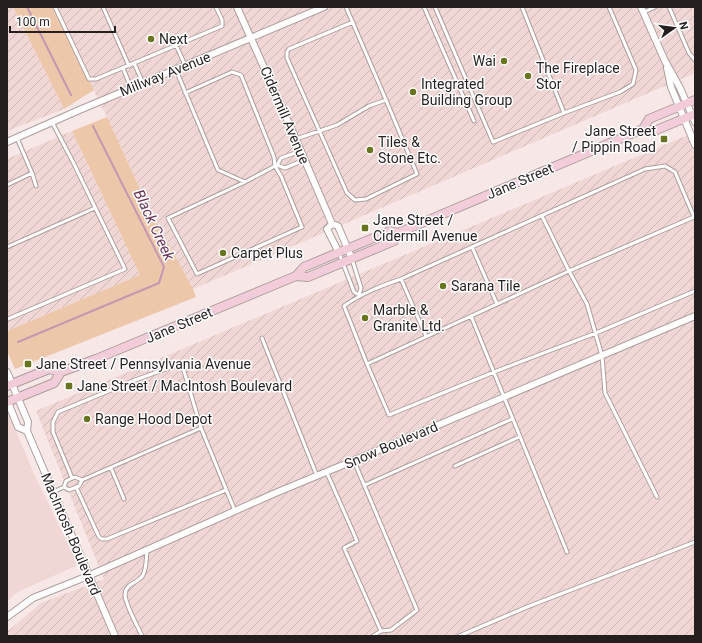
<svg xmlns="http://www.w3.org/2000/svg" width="702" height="643" viewBox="0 0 702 643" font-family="Roboto,sans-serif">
	<defs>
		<pattern id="industrial-furrows" width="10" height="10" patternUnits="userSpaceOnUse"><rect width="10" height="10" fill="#f0d7d5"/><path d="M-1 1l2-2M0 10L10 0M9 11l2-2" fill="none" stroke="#ceb8b6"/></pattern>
	</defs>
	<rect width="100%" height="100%" fill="#f7e7e6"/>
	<path fill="#f0d7d5" d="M7,414L9,415L36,478L78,565L18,592L7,601Z"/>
	<path fill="url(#industrial-furrows)" d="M7,7H13L64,109L7,131Z
		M52,7H695V73L193,289L147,204L107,117Z
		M72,131L140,275L7,331V159Z
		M695,132V636H7V632L41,603L104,579L36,411Z"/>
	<path fill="#edc7a9" d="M13,7H52L94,90L64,109Z
		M107,117L147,204L193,289L196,297L15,369L7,351V331L140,275L72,131Z"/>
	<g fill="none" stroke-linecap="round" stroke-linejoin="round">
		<path stroke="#c498b1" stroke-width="2" d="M27,7L71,95
			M18,342L159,283L164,267L93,126"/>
		<g stroke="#ad9e9e" stroke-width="5">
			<path id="service" d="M55,7L89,79H96L222,26V20L216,7
				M103,7L129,66
				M424,7L474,121
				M435,7L493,142L564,113
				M522,7L564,113L620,92L633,84L636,70L609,7H610
				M669,7L689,53L695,60
				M644,12L655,7
				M353,22L289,49L287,52V58L347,193L355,200L366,199L417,174L386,100
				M176,45L185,65
				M134,63L143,83
				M123,68L131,88
				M176,70L218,170L245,182
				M185,93L232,72L241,75L274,157L275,166L281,176L302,227L197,274L168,218L245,182L275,166L277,165L281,158L301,151
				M17,138L32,173
				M296,139L337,125L369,106L386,100L346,7
				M277,165L285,168L304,160
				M7,185L32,173L36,186
				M542,216L569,271L587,304L602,356L605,393L657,497
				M695,217H694L569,271L367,364L344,306C362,293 381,286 401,279L645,169L665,166L675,172L694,217L695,218
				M7,247L95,208
				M472,247L497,304
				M339,253L354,292L359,295L361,288L352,259
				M401,279L426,336
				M471,316L567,552
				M7,318L8,319L125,269L73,162L52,122
				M262,338L317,476
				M367,364L389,415L494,372L596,333L695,291
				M455,466L519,437
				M111,468L124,499
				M327,473L357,541L344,548L381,631L391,630L417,610L354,461
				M72,478L53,432V422L58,412L135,380L174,366H180L184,371L201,428
				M365,485L512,419
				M64,487L69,490L79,486L82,480L201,428L235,511
				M76,487L99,537L102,539H107L226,490
				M53,492L64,487L66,481L75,477L82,480
				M142,636C137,625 126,606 125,595C125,583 139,583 143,575C147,567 146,558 147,550
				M373,636L381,631
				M459,636L527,607L695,542"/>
		</g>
		<g stroke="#ad9e9e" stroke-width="8">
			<path id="minor" d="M237,7L291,128L332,224L338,226L352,259
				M641,7L665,61L680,88L695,122
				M667,68L671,87L695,145
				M7,142L77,111L324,7
				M332,224L327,229L339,253
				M7,372L28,422L27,431L115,636
				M7,400L18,427L27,431
				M7,617L33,598L88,576L273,494L391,445L695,316"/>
		</g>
		<g stroke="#ad9e9e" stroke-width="10">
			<path id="secondary" d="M643,129L649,119L695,100
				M296,276L308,277L394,241L398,233
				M7,386L49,369L61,372L96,359L296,276L304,267L390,231L398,233L643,129L654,131L695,114
				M7,402L54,383L61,372"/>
		</g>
		<use href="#service" stroke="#fff" stroke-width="3"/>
		<use href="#minor" stroke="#fff" stroke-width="6"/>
		<use href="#secondary" stroke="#f3ccd9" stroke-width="8"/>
	</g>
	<g fill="#68741e" stroke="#fff" stroke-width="1.5">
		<circle cx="151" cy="39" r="4"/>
		<circle cx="504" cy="61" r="4"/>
		<circle cx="528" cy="76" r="4"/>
		<circle cx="413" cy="92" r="4"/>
		<rect x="660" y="135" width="8" height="8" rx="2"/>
		<circle cx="370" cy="150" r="4"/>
		<rect x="361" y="224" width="8" height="8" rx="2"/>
		<circle cx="223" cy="253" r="4"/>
		<circle cx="443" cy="286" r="4"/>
		<circle cx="365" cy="318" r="4"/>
		<rect x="24" y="360" width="8" height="8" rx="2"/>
		<rect x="65" y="382" width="8" height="8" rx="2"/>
		<circle cx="87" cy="419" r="4"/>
	</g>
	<g text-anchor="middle" stroke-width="3" stroke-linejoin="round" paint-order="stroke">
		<g font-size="14" fill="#251f1f" stroke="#fff" text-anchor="start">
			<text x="159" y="44">Next</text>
			<text x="496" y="66" text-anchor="end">Wai</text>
			<text x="536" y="73">The Fireplace<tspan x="536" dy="16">Stor</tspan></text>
			<text x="421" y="89">Integrated<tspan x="421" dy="16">Building Group</tspan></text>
			<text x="656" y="136" text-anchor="end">Jane Street<tspan x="656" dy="16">/ Pippin Road</tspan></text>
			<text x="378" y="147">Tiles &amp;<tspan x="378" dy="16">Stone Etc.</tspan></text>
			<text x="373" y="225">Jane Street /<tspan x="373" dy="16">Cidermill Avenue</tspan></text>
			<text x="231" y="258">Carpet Plus</text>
			<text x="451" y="291">Sarana Tile</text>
			<text x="373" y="315">Marble &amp;<tspan x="373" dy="16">Granite Ltd.</tspan></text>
			<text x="36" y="369">Jane Street / Pennsylvania Avenue</text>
			<text x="77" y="391">Jane Street / MacIntosh Boulevard</text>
			<text x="95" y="424">Range Hood Depot</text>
		</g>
		<g font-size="14" fill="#251f1f" stroke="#fff">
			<text transform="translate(165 74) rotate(-22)" y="5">Millway Avenue</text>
			<text transform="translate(285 115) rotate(67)" y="5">Cidermill Avenue</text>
			<text transform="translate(520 181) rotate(-23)" y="5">Jane Street</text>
			<text transform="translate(179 325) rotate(-23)" y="5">Jane Street</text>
			<text transform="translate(391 445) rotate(-23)" y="5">Snow Boulevard</text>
			<text transform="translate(71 534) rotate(67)" y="5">MacIntosh Boulevard</text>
		</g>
		<g font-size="15" font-style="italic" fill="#6c3457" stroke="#fff">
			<text transform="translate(154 225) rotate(65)" y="5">Black Creek</text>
		</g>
	</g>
	<rect width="702" height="643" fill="none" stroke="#251f1f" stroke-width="16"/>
	<g transform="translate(674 28) rotate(76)" stroke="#ffffff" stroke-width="3" paint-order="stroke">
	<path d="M0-3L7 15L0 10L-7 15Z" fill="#251f1f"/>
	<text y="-6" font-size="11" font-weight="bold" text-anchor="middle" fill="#251f1f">N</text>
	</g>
	<path d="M10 26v6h105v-6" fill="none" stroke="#251f1f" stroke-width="2"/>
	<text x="16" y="26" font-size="12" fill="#251f1f" stroke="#ffffff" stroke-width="3" paint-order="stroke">100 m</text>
</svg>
